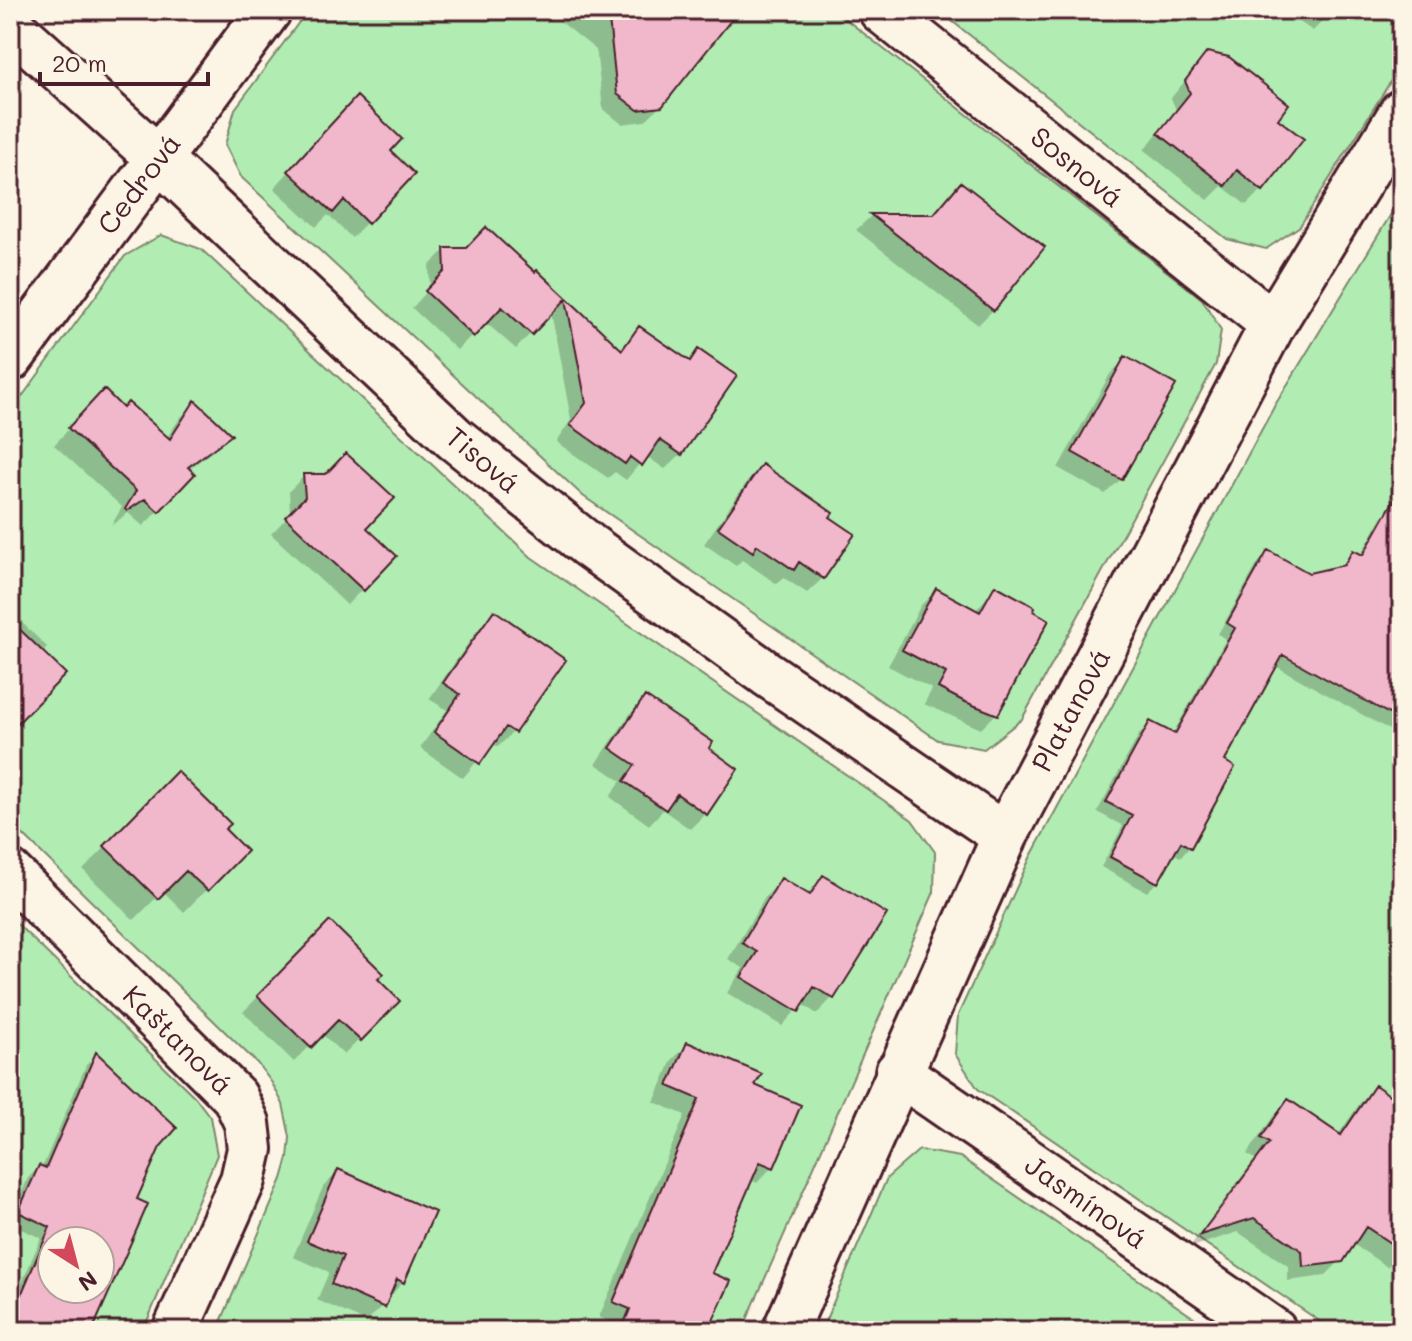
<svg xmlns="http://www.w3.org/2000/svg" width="1412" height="1341" viewBox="0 0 1412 1341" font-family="Mali,sans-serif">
	<rect width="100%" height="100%" fill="#fcf5e5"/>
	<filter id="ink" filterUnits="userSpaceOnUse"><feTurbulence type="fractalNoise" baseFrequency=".0125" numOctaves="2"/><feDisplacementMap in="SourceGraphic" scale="16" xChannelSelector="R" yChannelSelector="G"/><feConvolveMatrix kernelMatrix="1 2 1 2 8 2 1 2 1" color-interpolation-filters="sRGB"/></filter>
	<g filter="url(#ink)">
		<path fill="#b1edb2" stroke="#7e866e" stroke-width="2" fill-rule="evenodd" d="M308,10H834L1202,299L1221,330L1216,364L1022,719L984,749L938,740L583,496L241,177L225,145L235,109Z
			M938,10H1402V63L1300,226L1266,249L1227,239Z
			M1402,196V1331H1334L978,1089L955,1054L958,1015L1030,858L1275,405Z
			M161,235L201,249L531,557L912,820L935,852L934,892L742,1331H217L282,1179L288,1158L290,1137L283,1104L272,1083L257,1063L10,822V413L125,256Z
			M10,917L195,1097L210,1117L217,1155L143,1331H10ZM52,1241H100V1289H52Z
			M919,1150L960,1157L1213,1331H821L887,1178Z"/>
		<path fill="#0003" fill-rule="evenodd" d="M546,10H733L661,105L645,121L622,124L603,109L596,50Z
			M1281,10H1333L1313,31Z
			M1207,54L1275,119L1301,139L1262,190L1246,205L1222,186L1208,200L1144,150L1176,110L1171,98Z
			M342,114L388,151L367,222L352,238L328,215L316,227L274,188Z
			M961,184L993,310L978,325L856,230L871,216H932Z
			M445,250L537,273L619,350L639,328L688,362L698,352L681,454L665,469L646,456L626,480L615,472L608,478L556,442L571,420L551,312L516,349L485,322L457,350L412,308L430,288L429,266Z
			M1125,359L1121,479L1105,494L1058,468L1110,374Z
			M195,403L229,435L214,450L188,470L158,511L143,526L128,513L111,526L122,507L54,445L89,407L123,410L166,439L180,418Z
			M762,466L823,578L807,593L784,578L777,584L742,560L736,566L704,544L747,482Z
			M304,476L394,556L347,605L271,534L290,514L289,491Z
			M1392,507L1402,513V737L1274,665L1222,762L1190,847L1180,857L1173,853L1157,882L1147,892L1101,867L1123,826L1097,812L1140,733L1150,723L1172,735L1226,639L1218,634L1258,563L1268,553L1308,575L1340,568L1354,552L1360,556L1382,517Z
			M995,588L996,714L981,729L924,704L932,689L888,666L921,605L937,590L975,611Z
			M10,611L47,647L41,653L10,728Z
			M494,613L514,729L497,722L512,733L498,747L492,743L463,778L420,748L447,710L429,699L479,628Z
			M645,698L706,749L736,770L705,814L690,829L663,810L649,825L610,797L621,781L596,764L630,714Z
			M177,774L223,830L244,852L184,912L163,891L134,920L83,870Z
			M823,877L884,915L832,998L817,1014L802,1004L782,1026L727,993L743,968L728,959L766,896L781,881L806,895Z
			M330,924L375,980L397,1001L344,1055L322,1034L294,1062L243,1012Z
			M687,1045L752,1086L798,1106L772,1167L757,1183L751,1180L710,1275L706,1331H614L616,1325L599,1317L685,1115L654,1102L672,1060Z
			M96,1055L159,1146L135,1200L93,1331H10V1310L41,1238L10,1224V1220L28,1178L39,1167L42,1168L86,1065ZM52,1241H100V1289H52Z
			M1375,1088L1402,1106V1252L1387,1267L1353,1244L1341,1260L1325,1276L1288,1281V1266L1238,1232L1189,1248L1255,1159L1247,1154L1273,1117L1288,1102L1338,1135L1360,1103Z
			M338,1172L403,1282L367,1322L317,1300L329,1272L293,1257L323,1187Z"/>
		<path fill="#f1b8cc" stroke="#4a1f2b" stroke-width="2" fill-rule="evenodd" d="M608,10H739L662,107L638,110L617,94Z
			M1207,52L1229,57L1289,104L1278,119L1304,139L1263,191L1237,170L1225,186L1158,133L1190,93L1185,81Z
			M357,96L402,139L391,151L415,174L368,224L344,200L333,213L288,171Z
			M961,182L1045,247L994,311L870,214H934Z
			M486,227L535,272L537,270L622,350L639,326L690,361L698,349L737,376L682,455L660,440L642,466L630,457L625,464L570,425L586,403L566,299L532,335L502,307L474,337L425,291L445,271L444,248H466Z
			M1125,356L1176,385L1122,480L1072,452Z
			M104,389L123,408L128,402L170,439L195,400L232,435L188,467L195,474L159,512L145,499L127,511L125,509L136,491L68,428Z
			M346,453L395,498L367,528L397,556L364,591L285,517L305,497L303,474H326Z
			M762,464L833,513L830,517L855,534L824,579L799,562L794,570L757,545L753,552L718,528Z
			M1402,486V721L1283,655L1225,761L1235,767L1191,848L1181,842L1158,883L1110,857L1132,815L1106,802L1150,721L1175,734L1235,628L1227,623L1268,550L1309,573L1344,565L1353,550L1363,555Z
			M995,585L1035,607L1034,611L1049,620L998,715L963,701L938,688L946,673L902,650L936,588L980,612Z
			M494,610L566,660L515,733L506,727L480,764L434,732L460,694L443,683Z
			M10,620L66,674L10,731Z
			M645,696L713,742L709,748L738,769L707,815L677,794L666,810L624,781L635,765L610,748Z
			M177,771L231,824L225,829L247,851L208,891L186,871L158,899L104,846Z
			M823,875L887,914L834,999L814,987L799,1012L741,977L757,952L742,943L781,878L810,895Z
			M330,921L384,974L378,979L400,1001L361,1041L338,1020L311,1048L257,996Z
			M687,1042L762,1074L755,1085L801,1105L774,1168L760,1162L712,1273L731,1281L708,1331H621L630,1309L613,1302L699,1099L668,1086Z
			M96,1052L177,1128L160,1147L137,1199L148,1204L92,1331H10V1321L50,1227L18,1212L39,1165L46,1168ZM52,1241H100V1289H52Z
			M1375,1085L1402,1104V1251L1366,1227L1343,1262L1303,1267L1302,1251L1254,1218L1200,1235L1269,1143L1261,1138L1288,1099L1341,1135Z
			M338,1169L435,1212L404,1283L397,1279L385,1308L331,1284L343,1256L307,1241Z"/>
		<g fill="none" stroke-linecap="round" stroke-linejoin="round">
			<g stroke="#4a1f2b" stroke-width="50">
				<path id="street" d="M881,10L1273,324
					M10,25L158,158L454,438L588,545L767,674L1005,836
					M10,359L269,10
					M10,873L235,1097L247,1123L250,1149L243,1180L175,1331
					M898,1072L1274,1331
					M785,1331L1005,836L1273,324L1402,112"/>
			</g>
			<use href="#street" stroke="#fcf5e5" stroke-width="44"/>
		</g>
	</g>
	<g text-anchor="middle" stroke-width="8" stroke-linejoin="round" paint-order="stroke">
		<g font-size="28" fill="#4a1f2b" stroke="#fcf5e5">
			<text transform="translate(1077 167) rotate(39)" y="10">Sosnová</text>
			<text transform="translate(139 184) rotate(-53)" y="10">Cedrová</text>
			<text transform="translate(483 460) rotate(40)" y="10">Tisová</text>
			<text transform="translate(1071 710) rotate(-62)" y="10">Platanová</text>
			<text transform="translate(178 1040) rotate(45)" y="10">Kaštanová</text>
			<text transform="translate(1086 1202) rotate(35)" y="10">Jasmínová</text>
		</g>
	</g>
	<rect width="1412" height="1341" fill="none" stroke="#fcf5e5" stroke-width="40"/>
	<rect x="20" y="20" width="1372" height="1301" fill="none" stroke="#4a1f2b" stroke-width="3" filter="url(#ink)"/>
	<g transform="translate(76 1265) rotate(144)"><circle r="38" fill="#fcf5e5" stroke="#b59f9b" stroke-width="2"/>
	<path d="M0-6L14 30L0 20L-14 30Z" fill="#d1495b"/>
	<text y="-12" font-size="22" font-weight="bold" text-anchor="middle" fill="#4a1f2b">N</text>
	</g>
	<path d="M40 72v12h168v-12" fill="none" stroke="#4a1f2b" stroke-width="4"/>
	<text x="52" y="72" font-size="24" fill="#4a1f2b" stroke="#fcf5e5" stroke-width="6" paint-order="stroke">20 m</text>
</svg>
